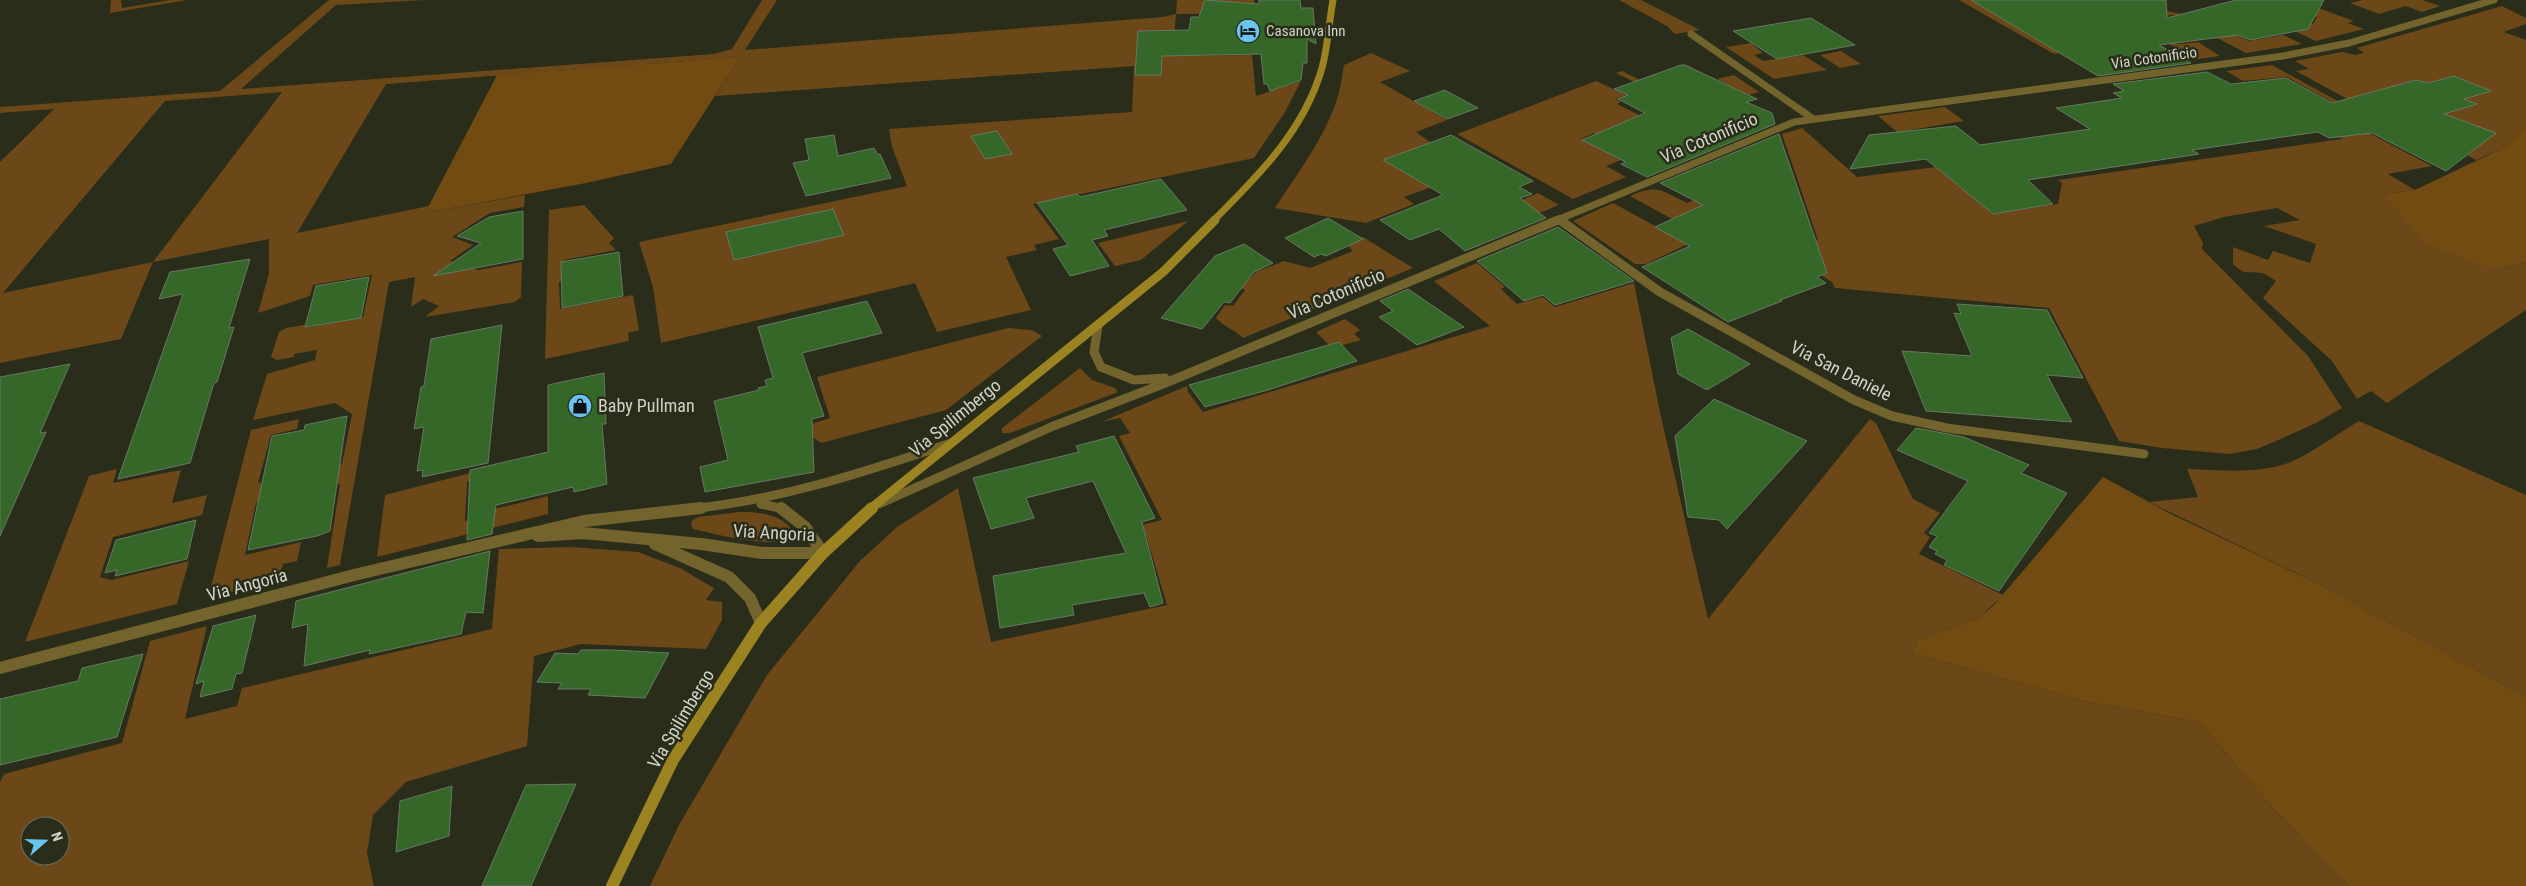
<svg xmlns="http://www.w3.org/2000/svg" width="2526" height="886" viewBox="0 0 2526 886" font-family="'Roboto Condensed',sans-serif">
	<rect width="100%" height="100%" fill="#292d19"/>
	<path fill="#6c4819" fill-rule="evenodd" d="M111,0H121L122,8L170,0H187L110,13Z
		M329,0H425L336,5L241,89L714,54L732,49L762,0H777L745,50L1163,17L1176,14L1177,0H1254L1255,4H1270V13L1176,14L1174,40H1167L1166,56L1252,55L1256,96L1301,81L1285,112L1254,158L1033,204L1059,239L1034,245L1037,250L1006,257L1031,310L937,332L915,283L661,343L653,287L639,242L907,186L892,147L889,129L1132,112L1134,66L715,96L740,57L386,84L297,233L429,206L425,213L525,195L524,207L490,213L452,237L473,245L450,261L478,270L522,262L521,297L515,302L425,317L439,306L423,299L411,307L415,277L389,282L340,565L327,568L340,484L256,503L245,555L301,542L297,561L283,564L278,580L208,598L251,430L299,419L297,429L271,435L258,483L342,464L352,414L335,403L253,420L267,374L315,360L317,350L294,354V357L277,360L271,357L279,332L286,328L309,324V327L363,317L372,275L313,285L310,296L258,313L269,273V239L153,262L121,339L0,363V162L54,109L0,113V107L220,91ZM282,92L153,262L3,293L165,101Z
		M1619,0H1641L1700,30L1675,34L1667,26Z
		M1959,0H2113L2181,14L2209,27L2217,26L2249,41L2283,35L2302,44L2246,53L2173,15L2133,20L2178,44L2198,42L2220,56L2198,59L2150,34L2018,28L2059,53L2054,54Z
		M2296,0L2354,21L2348,23L2364,29L2316,41L2288,28L2290,19L2313,24L2317,17L2295,12Z
		M2362,0H2422L2440,6L2422,12L2406,6L2379,14L2350,3Z
		M2502,6L2526,18V24L2504,32L2526,40V126L2505,147L2476,160L2417,128L2404,130L2296,71L2309,69L2295,61L2342,52L2355,55L2364,53L2357,48Z
		M1751,43L1763,53L1754,55L1763,61L1803,55L1827,70L1774,79L1726,47Z
		M1841,51L1861,64L1840,68L1820,55Z
		M1371,53L1410,71L1380,82L1447,120L1416,132L1431,143L1412,150L1503,208L1538,193L1559,205L1515,223L1446,182L1404,197L1414,204L1366,223L1275,208C1298,173 1326,136 1338,96C1341,86 1342,75 1344,65Z
		M2272,65L2385,127L2363,130L2432,166L2388,174L2415,190L2385,194L2496,270L2526,262V310L2387,403L2371,391L2357,399L2332,361L2263,298L2276,281C2272,279 2265,273 2261,273C2246,270 2246,277 2233,264V247L2268,260L2273,251L2310,263L2316,244L2264,226L2300,220L2277,208L2224,217L2194,226L2203,243L2202,249L2308,356L2342,408L2316,423L2276,441L2257,449L2229,454L2162,448L2119,441L2049,308L1835,288L1832,282L1790,256L1696,232L1630,196C1657,184 1661,190 1687,203L1710,192L1682,186L1668,180L1689,170L1710,179L1790,231L1818,240L1782,134L1802,128L1857,177L1936,167L1993,214L2058,204L2062,183L2058,180L2342,139L2334,133L2343,108L2287,77L2243,81L2226,71Z
		M1622,71L1695,108L1738,90L1717,79L1734,75L1759,92L1700,110H1691L1616,73Z
		M1596,81L1626,95L1616,99L1621,102L1617,104L1699,145L1609,141L1594,133L1581,139L1621,160L1606,166L1626,177L1573,199L1457,134Z
		M1945,107L1964,121L1910,130L1931,160L1878,116Z
		M1613,203L1688,244L1646,264H1635L1573,221Z
		M584,205L614,238L609,243L616,250L564,260V280L559,282L560,309L633,295L639,330L628,333L629,341L545,359L549,210Z
		M1188,221L1141,260L1115,266L1098,243Z
		M1363,237L1413,268L1243,338C1234,329 1225,328 1216,318L1225,305L1233,306L1245,290L1241,288L1256,272L1284,261L1310,268L1353,251L1346,244Z
		M1477,263L1505,287L1501,289L1517,304L1543,297L1555,307L1634,283L1661,417L1708,619L1870,419L1876,423L1913,499L1940,513L1924,533L1930,537L1919,554L2003,595L1979,618L1917,640L1912,653L2088,702L2199,722L2272,808L2349,886H650L679,825L767,675L860,561L897,527L958,488L991,642L1167,605L1143,525L1162,520L1119,436L1130,433L1120,418L1101,422L1187,386L1188,392L1203,412L1490,326L1434,281Z
		M1345,319L1360,330L1354,334L1361,340L1332,348L1316,332Z
		M1008,328L1032,330L1042,336L946,410L821,443L799,428L830,418L817,377Z
		M1080,368L1092,380L1115,388L1118,392L1010,433H1002V428Z
		M2359,421L2526,495V697L2319,584L2149,502L2198,497L2187,469C2220,470 2261,475 2293,461C2316,450 2337,434 2359,421Z
		M509,463V472L467,482L465,521L493,514L494,509L548,496V514L377,557L385,495Z
		M117,469L113,483L181,470L172,503L207,495L202,515L113,537L100,577L111,580L189,561L177,604L25,642L89,476Z
		M740,512C763,512 788,515 797,539C762,547 728,537 693,529L691,525L692,521L698,517Z
		M571,547L638,552L680,568L714,588L706,600L722,602V620L706,649L581,644L534,656L527,746L406,782L373,815L367,853L374,886H0V782L4,774L122,743L150,641L207,626L185,719L237,706L242,688L492,629L499,549ZM30,826H60V856H30Z"/>
	<path fill="#724b13" d="M740,57L671,164L586,183L425,213L497,75Z
		M2526,126V262L2496,270L2424,243L2385,194L2415,190L2505,147Z
		M2103,477L2171,514L2319,584L2526,697V886H2349L2272,808L2199,722L2088,702L1912,653L1917,640L1979,618L1993,606Z"/>
	<path fill="#346728" stroke="#687865" d="M1205,0L1259,4V0H1300L1301,8H1313L1316,44L1307,39V63H1303L1301,80L1270,91L1267,84H1264L1261,54L1162,56L1161,75H1135L1138,31L1189,30L1191,17H1199Z
		M1971,0H2166L2167,18L2236,0H2324L2308,29L2250,40L2238,35L2159,45L2191,63L2098,76Z
		M1811,18L1855,45L1777,59L1733,31Z
		M1681,65H1685L1757,99L1746,102L1772,113L1775,124L1647,177L1621,164L1626,162L1582,140L1645,113L1618,99L1628,95L1614,89Z
		M2207,72L2231,84L2286,78L2332,103L2416,80L2428,83L2454,76L2491,91L2464,99L2477,104L2444,114L2496,133L2446,171L2372,133L2329,138L2318,132L2192,150L2199,154L2028,180L2053,204L1993,214L1926,159L1850,169L1869,135L1956,126L1980,145L2090,129L2056,108L2122,98L2113,93L2124,91L2113,84Z
		M1445,90L1450,93L1478,108L1447,119L1414,101Z
		M997,131L1012,154L985,159L971,136Z
		M1779,134L1827,273L1817,277L1826,283L1780,300L1782,301L1728,322L1642,267L1690,246L1655,227L1703,205L1660,183Z
		M834,135L838,156L874,148L878,155L880,154L891,178L806,196L793,163L809,160L805,139Z
		M1451,135L1533,181L1519,187L1532,194L1520,198L1546,218L1465,251L1439,229L1410,240L1380,220L1443,195L1383,160Z
		M1161,179L1187,210L1104,230L1108,236L1092,240L1109,266L1070,276L1053,249L1068,245L1037,203L1077,194L1080,197Z
		M833,209L844,235L734,260L726,232Z
		M523,211V259L433,276L481,243L457,236L489,217Z
		M1328,218L1363,239L1326,256L1321,254L1314,257L1285,238Z
		M1558,227L1605,260L1634,281L1555,305L1543,295L1524,301L1477,261Z
		M1244,244L1273,263L1254,272L1230,303L1224,302L1202,329L1161,318L1215,256Z
		M619,252L623,296L562,308L561,262Z
		M250,259L229,328L234,327L217,382L214,383L190,463L118,479L183,294L159,299L170,272Z
		M369,277L361,318L305,327L316,286Z
		M1408,289L1464,327L1417,345L1379,317L1393,311L1380,301Z
		M867,301L882,333L802,353L824,416L812,419L814,472L705,492L700,467L728,460L714,401L759,390L758,388L767,386L765,380L773,378L758,327Z
		M1957,304L2047,310L2083,378L2047,375L2072,422L1926,411L1902,351L1972,356L1954,313L1961,314Z
		M502,325L488,463L422,477L423,470L417,471L424,427L414,429L421,387L424,386L431,339Z
		M1688,329L1750,364L1707,390L1678,374L1671,338Z
		M1339,342L1357,361L1268,390L1205,407L1189,385Z
		M70,364L40,433L46,432L0,536V377Z
		M604,373L606,424H602L607,484L574,492L573,487L496,505L492,534L467,540L470,470L548,452V385Z
		M1714,399L1807,441L1727,529L1719,520L1688,517L1675,436Z
		M347,416L330,531L317,536L248,550L272,436L304,430L305,425Z
		M1916,428L1964,437L2029,465L2021,473L2067,493L1999,591L1944,565L1947,560L1935,554L1937,551L1929,547L1937,536L1929,533L1968,481L1897,450Z
		M1114,436L1155,518L1142,522L1163,603L1150,607L1144,593L1072,605L1074,615L1000,628L993,576L1126,553L1093,481L1026,498L1034,518L991,529L973,478L1079,452L1076,446Z
		M196,520L187,559L115,576L117,570L105,573L116,540Z
		M490,551L483,613L466,612L461,634L369,654L370,650L304,666L308,624L292,628L296,601Z
		M256,615L242,673L236,674L232,689L200,697L204,681L196,684L213,626Z
		M581,650H613L669,653L645,698L588,695L591,689H558L562,683L537,682L555,653L578,654Z
		M143,654L117,737L0,765V699L78,681L82,668Z
		M576,784L531,886H482L526,785Z
		M452,786L449,836L396,852L400,801Z"/>
	<g fill="none" stroke-linecap="round" stroke-linejoin="round">
		<path stroke="#73642e" stroke-width="7" d="M1691,34L1812,118
			M1559,219L1562,221"/>
		<path stroke="#73642e" stroke-width="9" d="M1560,220L1660,292L1854,400L1892,416L1947,428L2144,454"/>
		<path stroke="#73642e" stroke-width="7" d="M1555,221L1794,122L2283,56L2349,43L2494,0"/>
		<path stroke="#73642e" stroke-width="9" d="M1098,326L1094,352L1101,367L1134,380L1165,378
			M761,504L784,509
			M879,504L1051,427L1163,384L1558,220
			M689,509C780,500 865,472 951,443"/>
		<path stroke="#73642e" stroke-width="12" d="M538,536L583,533L701,544L762,553H823L805,527L781,508
			M655,544L729,577L750,598L761,623
			M0,668L358,574L584,521L701,508"/>
		<path stroke="#9c8322" stroke-width="7" d="M1213,221C1258,176 1304,131 1322,68C1328,46 1329,22 1333,0"/>
		<path stroke="#9c8322" stroke-width="9" d="M870,509L1163,272L1215,220"/>
		<path stroke="#9c8322" stroke-width="12" d="M612,886L673,760L761,623L823,553L872,508"/>
	</g>
	<defs>
		<g id="hotel-disc" transform="scale(1.25)"><circle r="9.5" fill="#69c4f1" stroke="#292d19"/><path d="M-6-4.5h1.5V1H6V5H4.5V3h-9V5H-6ZM-4 0a1.8 1.8 0 1 1 3.6 0ZM.5 0V-2.5h3Q6-2.5 6 0Z" fill="#111"/></g>
		<g id="shop-disc" transform="scale(1.25)"><circle r="9.5" fill="#69c4f1" stroke="#292d19"/><path d="M-5-2.5h2.3a2.7 3.5 0 0 1 5.4 0H5L5.5 6h-11ZM-1.5-2.5h3a1.5 2.3 0 0 0-3 0Z" fill="#111"/></g>
	</defs>
	<g fill-rule="evenodd">
		<use href="#hotel-disc" x="1248" y="31"/>
		<use href="#shop-disc" x="580" y="406"/>
	</g>
	<g text-anchor="middle" stroke-width="5" stroke-linejoin="round" paint-order="stroke">
		<g font-size="15" fill="#d1d3c7" stroke="#292d19" text-anchor="start">
			<text x="1266" y="36">Casanova Inn</text>
		</g>
		<g font-size="15" fill="#d1d3c7" stroke="#292d19">
			<text transform="translate(2154 58) rotate(-8)" y="5">Via Cotonificio</text>
		</g>
		<g font-size="18" fill="#d1d3c7" stroke="#292d19">
			<text transform="translate(1709 138) rotate(-23)" y="6">Via Cotonificio</text>
			<text transform="translate(1336 294) rotate(-23)" y="6">Via Cotonificio</text>
			<text transform="translate(1841 371) rotate(27)" y="6">Via San Daniele</text>
			<text transform="translate(955 418) rotate(-39)" y="6">Via Spilimbergo</text>
			<text transform="translate(774 533) rotate(3)" y="6">Via Angoria</text>
			<text transform="translate(247 585) rotate(-15)" y="6">Via Angoria</text>
			<text transform="translate(681 719) rotate(-59)" y="6">Via Spilimbergo</text>
		</g>
		<g font-size="18" fill="#d1d3c7" stroke="#292d19" text-anchor="start">
			<text x="598" y="412">Baby Pullman</text>
		</g>
	</g>
	<g transform="translate(45 841) rotate(70)"><circle r="24" fill="#292d19" stroke="#6c6f5f"/>
	<path d="M0-4L9 19L0 12L-9 19Z" fill="#69c4f1"/>
	<text y="-8" font-size="14" font-weight="bold" text-anchor="middle" fill="#d1d3c7">N</text>
	</g>
</svg>
